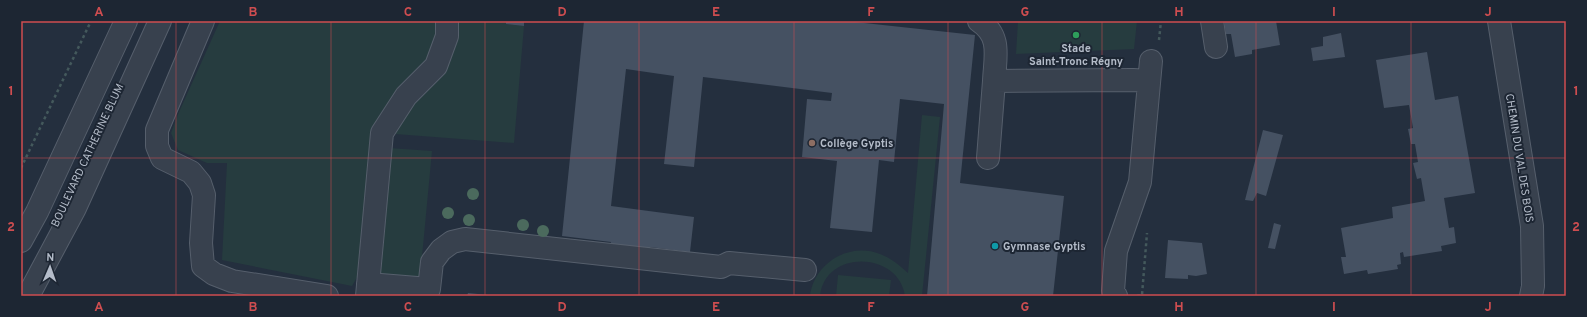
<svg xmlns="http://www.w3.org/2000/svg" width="1587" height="317" viewBox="0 0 1587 317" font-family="Overpass,sans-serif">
	<rect width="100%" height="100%" fill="#242f3e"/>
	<path fill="#263c3f" d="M220,21H506V24L524,26L514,143L382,133L360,272L352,286L222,260L227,163H207L178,150L171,133L179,112Z
		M1018,21H1137L1134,49L1016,54Z
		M922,115L940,117L922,296H905C899,251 825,249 820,296H810C814,263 849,242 880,254C891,258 899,265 908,273Z
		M389,148L432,151L420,278L378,275Z
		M838,275L891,280L889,296H836Z"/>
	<path fill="#455162" d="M506,21H524V26L506,24Z
		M584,21H846L975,35L960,183L1064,196L1053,296H927L944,104L900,99L894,162L879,160L872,232L830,228L837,161L802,157L807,99L831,101L832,93L703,77L694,167L664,164L674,76L626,69L611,206L694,217L690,252L650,247L649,254L610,250L611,242L562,236Z
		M1224,21H1276L1280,45L1252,50V54L1235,57L1231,34H1226Z
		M1341,33L1345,57L1313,61L1311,48L1323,46V37Z
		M1427,52L1435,100L1458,96L1475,193L1444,198L1449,228L1454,227L1456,243L1441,246L1442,251L1404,257L1403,252L1400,253L1401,264L1397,265L1398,269L1368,274L1367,270L1344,274L1341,257H1346L1341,228L1393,218L1392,207L1425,201L1421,178L1417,179L1413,163L1418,162L1415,144H1411L1408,129L1413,128L1409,105L1384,108L1376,60Z
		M1263,130L1283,135L1266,196L1257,193L1253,201L1245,200Z
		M1274,223L1281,225L1275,249L1268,248Z
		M1168,240L1202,243L1207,274L1196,276L1188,275V279L1165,278Z
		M468,293L488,295V296H467Z"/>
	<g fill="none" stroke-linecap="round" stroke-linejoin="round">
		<g stroke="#565f6c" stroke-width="24">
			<path id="minor" d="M203,21L157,130V146L162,158L191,172L200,183L204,195L201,243L203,266L214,274L232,281L327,296
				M979,21C1002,36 995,57 994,81L1133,80L1148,81
				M1212,21L1216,47
				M1499,21L1532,226L1533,286L1531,296
				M988,158L994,81
				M21,241L37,212L126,21
				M368,284L429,289L432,262L441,250L452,242L465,239L721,267L729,263L805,270
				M28,296L75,208L160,21
				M367,296L382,133L406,96L436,66L447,36V21
				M1116,296L1113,291L1116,251L1140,182L1151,61"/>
		</g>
		<path stroke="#44595c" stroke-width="2.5" stroke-dasharray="3 3" stroke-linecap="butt" d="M1159,40L1161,21
			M21,168L91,21
			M1137,296L1142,295L1147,233"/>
		<use href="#minor" stroke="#38414e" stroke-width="22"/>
	</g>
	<g fill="#4b6a5d">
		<circle cx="473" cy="194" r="6"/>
		<circle cx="448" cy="213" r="6"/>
		<circle cx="469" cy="220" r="6"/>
		<circle cx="523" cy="225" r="6"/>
		<circle cx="543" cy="231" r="6"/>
	</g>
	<path fill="none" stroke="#ce4d50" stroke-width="1" stroke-opacity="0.55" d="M176,21V296M331,21V296M485,21V296M639,21V296M794,21V296M948,21V296M1102,21V296M1256,21V296M1411,21V296M21,158H1566"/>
	<circle fill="#2e9e5b" stroke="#1d2633" stroke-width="1.5" cx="1076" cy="35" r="4"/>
	<circle fill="#8d6e63" stroke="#1d2633" stroke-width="1.5" cx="812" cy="143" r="4"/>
	<circle fill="#0f9aa8" stroke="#1d2633" stroke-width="1.5" cx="995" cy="246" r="4"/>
	<g text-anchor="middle" stroke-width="4" stroke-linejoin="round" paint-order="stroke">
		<g font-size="11" font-weight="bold" fill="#b4bcc9" stroke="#1d2633" text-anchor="start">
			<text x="1076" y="52" text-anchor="middle">Stade<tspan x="1076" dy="13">Saint-Tronc Régny</tspan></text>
			<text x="820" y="147">Collège Gyptis</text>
			<text x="1003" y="250">Gymnase Gyptis</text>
		</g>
		<g font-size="11" fill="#b4bcc9" stroke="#1d2633">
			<text transform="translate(87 155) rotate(-65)" y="4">BOULEVARD CATHERINE BLUM</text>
			<text transform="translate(1520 158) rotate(81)" y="4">CHEMIN DU VAL DES BOIS</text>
		</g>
	</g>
	<rect width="1587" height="317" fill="none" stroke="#1d2633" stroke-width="44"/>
	<g transform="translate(50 267) rotate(2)" stroke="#1d2633" stroke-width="3" paint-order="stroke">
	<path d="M0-3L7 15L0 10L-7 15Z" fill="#b4bcc9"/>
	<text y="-6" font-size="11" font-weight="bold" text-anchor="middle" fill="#b4bcc9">N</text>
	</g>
	<rect x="22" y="22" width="1543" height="273" fill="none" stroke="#ce4d50" stroke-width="1.5"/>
	<g font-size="13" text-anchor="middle" font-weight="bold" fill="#ce4d50">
		<text x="99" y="16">A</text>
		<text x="253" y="16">B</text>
		<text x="408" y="16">C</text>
		<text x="562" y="16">D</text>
		<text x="716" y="16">E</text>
		<text x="871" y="16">F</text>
		<text x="1025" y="16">G</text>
		<text x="1179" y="16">H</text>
		<text x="1334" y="16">I</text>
		<text x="1488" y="16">J</text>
		<text x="11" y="95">1</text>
		<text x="1576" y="95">1</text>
		<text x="11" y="231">2</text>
		<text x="1576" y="231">2</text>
		<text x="99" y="311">A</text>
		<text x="253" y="311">B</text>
		<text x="408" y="311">C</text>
		<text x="562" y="311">D</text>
		<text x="716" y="311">E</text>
		<text x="871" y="311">F</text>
		<text x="1025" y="311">G</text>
		<text x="1179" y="311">H</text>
		<text x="1334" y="311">I</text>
		<text x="1488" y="311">J</text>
	</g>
</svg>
